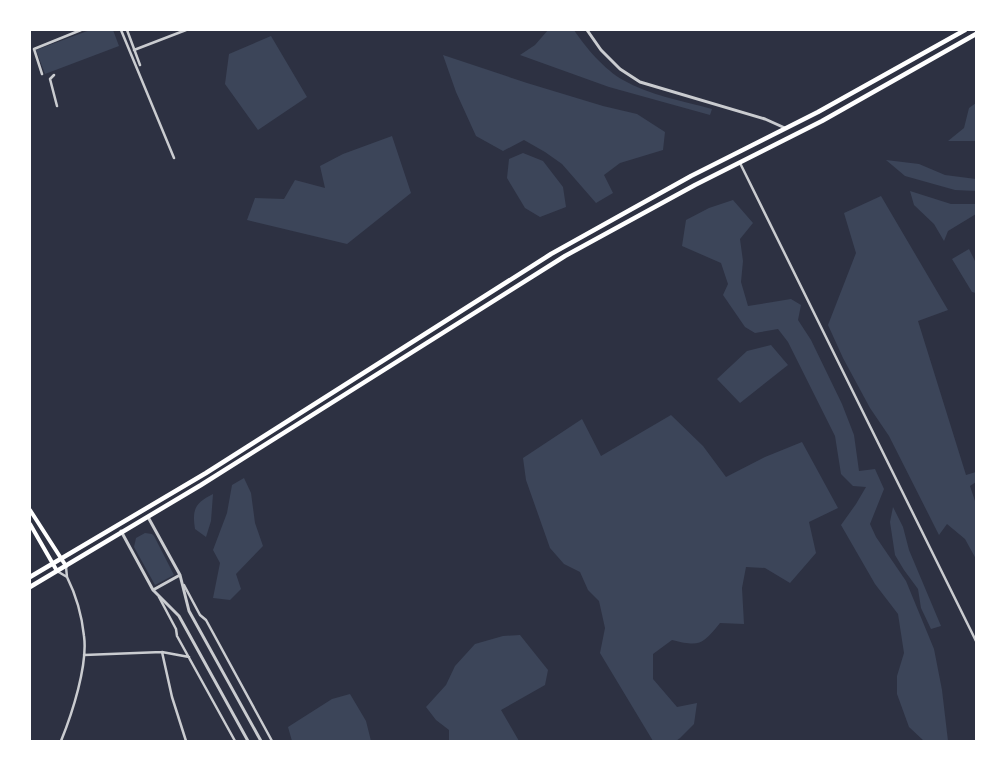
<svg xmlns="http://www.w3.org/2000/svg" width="1006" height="771" viewBox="0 0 1006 771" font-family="'Alegreya Sans',sans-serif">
	<rect width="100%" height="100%" fill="#2d3142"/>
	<path fill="#3c4559" d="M90,30H113L119,46L45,74L36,50Z
		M548,30H574C585,47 605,70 623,80C649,95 683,101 712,109L710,115L609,87L520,55L535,45Z
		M271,36L307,97L258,130L225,84L229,54Z
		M443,55L527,83L603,106L637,114L665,132L663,150L620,163L604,175L613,193L596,203L562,164L545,152L524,140L503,151L476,136L456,92Z
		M976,103V141H948L964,128L969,108Z
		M392,136L411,193L347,244L247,220L255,198L284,199L295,180L325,188L320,166L343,154Z
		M523,153L543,161L563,187L566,207L540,217L525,208L507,178L509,159Z
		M886,160L919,164L945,175L976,179V191L955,190L905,176Z
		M910,191L951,204H976V214L948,231L944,241L934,224L914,205Z
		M881,196L948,310L918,321L966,475L976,472V482L970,486L976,504V559L965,539L947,524L939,535L889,436L870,408L843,358L828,325L856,253L844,213Z
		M733,200L753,223L740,239L743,261L741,282L748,306L791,299L801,305L798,320L811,340L842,404L854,435L859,471L875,469L884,489L870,524L876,537L906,581L934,649L942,690L948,741H924L909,727L897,694V676L904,653L898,614L875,584L841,525L856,504L866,487L853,486L841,474L835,436L788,342L778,329L755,333L745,327L723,295L728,284L721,263L682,246L686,220L709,208Z
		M969,249L976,263V293L972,292L952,259Z
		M771,345L788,365L740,403L717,379L747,351Z
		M671,415L703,446L726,477L765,457L802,442L838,508L809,522L816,553L790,583L765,568L746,567L742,588L744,624L720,623C702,645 700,647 672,640L653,654V679L677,707L697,703L694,724L680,738L676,741H653L600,653L605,628L599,601L588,590L580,572L564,564L550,548L526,480L523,458L582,419L601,456Z
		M244,478L251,493L255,523L263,546L236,574L241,589L230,600L213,598L220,563L213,550L227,513L232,485Z
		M213,494L211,521L206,537L195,529C192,509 195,503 213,494Z
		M893,507L903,527L909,550L941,626L931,629L921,608L918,589L904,570L895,555L890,522Z
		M145,533L152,534L154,536L174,575L155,585L134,547L136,538Z
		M520,635L548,670L545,685L501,710L519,741H449V730L436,720L426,707L446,685L455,666L475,644L503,636Z
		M350,694L366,721L371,741H292L288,727L332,699Z"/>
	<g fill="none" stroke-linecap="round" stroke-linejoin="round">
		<path stroke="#caccd0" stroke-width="2.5" d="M121,30L174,158
			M127,30L140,65
			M134,50L186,30
			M42,74L34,49L81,30
			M54,75L50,79L57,106
			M740,163L976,641
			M57,571L67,577L66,567
			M184,585L200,615L206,620L272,741
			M159,597L176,629L177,636L235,741
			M84,655L162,652
			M61,741C72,714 88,665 84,636C82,617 76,595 67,577
			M186,741L172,697L162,652L189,657"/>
		<path stroke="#caccd0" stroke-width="3" d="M587,30L601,50L620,69L640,82L765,119L785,128
			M148,517L180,575L189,611L261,741
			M121,531L153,590L179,616L248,741
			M153,590L180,575"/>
		<path stroke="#fff" stroke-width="4" d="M30,510L66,566
			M30,524L57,571"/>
		<path stroke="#fff" stroke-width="4.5" d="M30,577L206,473L551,254L691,176L818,112L965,30
			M30,587L201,485L565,256L695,185L822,121L976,34"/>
	</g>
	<rect width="1006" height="771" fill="none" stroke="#ffffff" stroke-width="62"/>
</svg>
